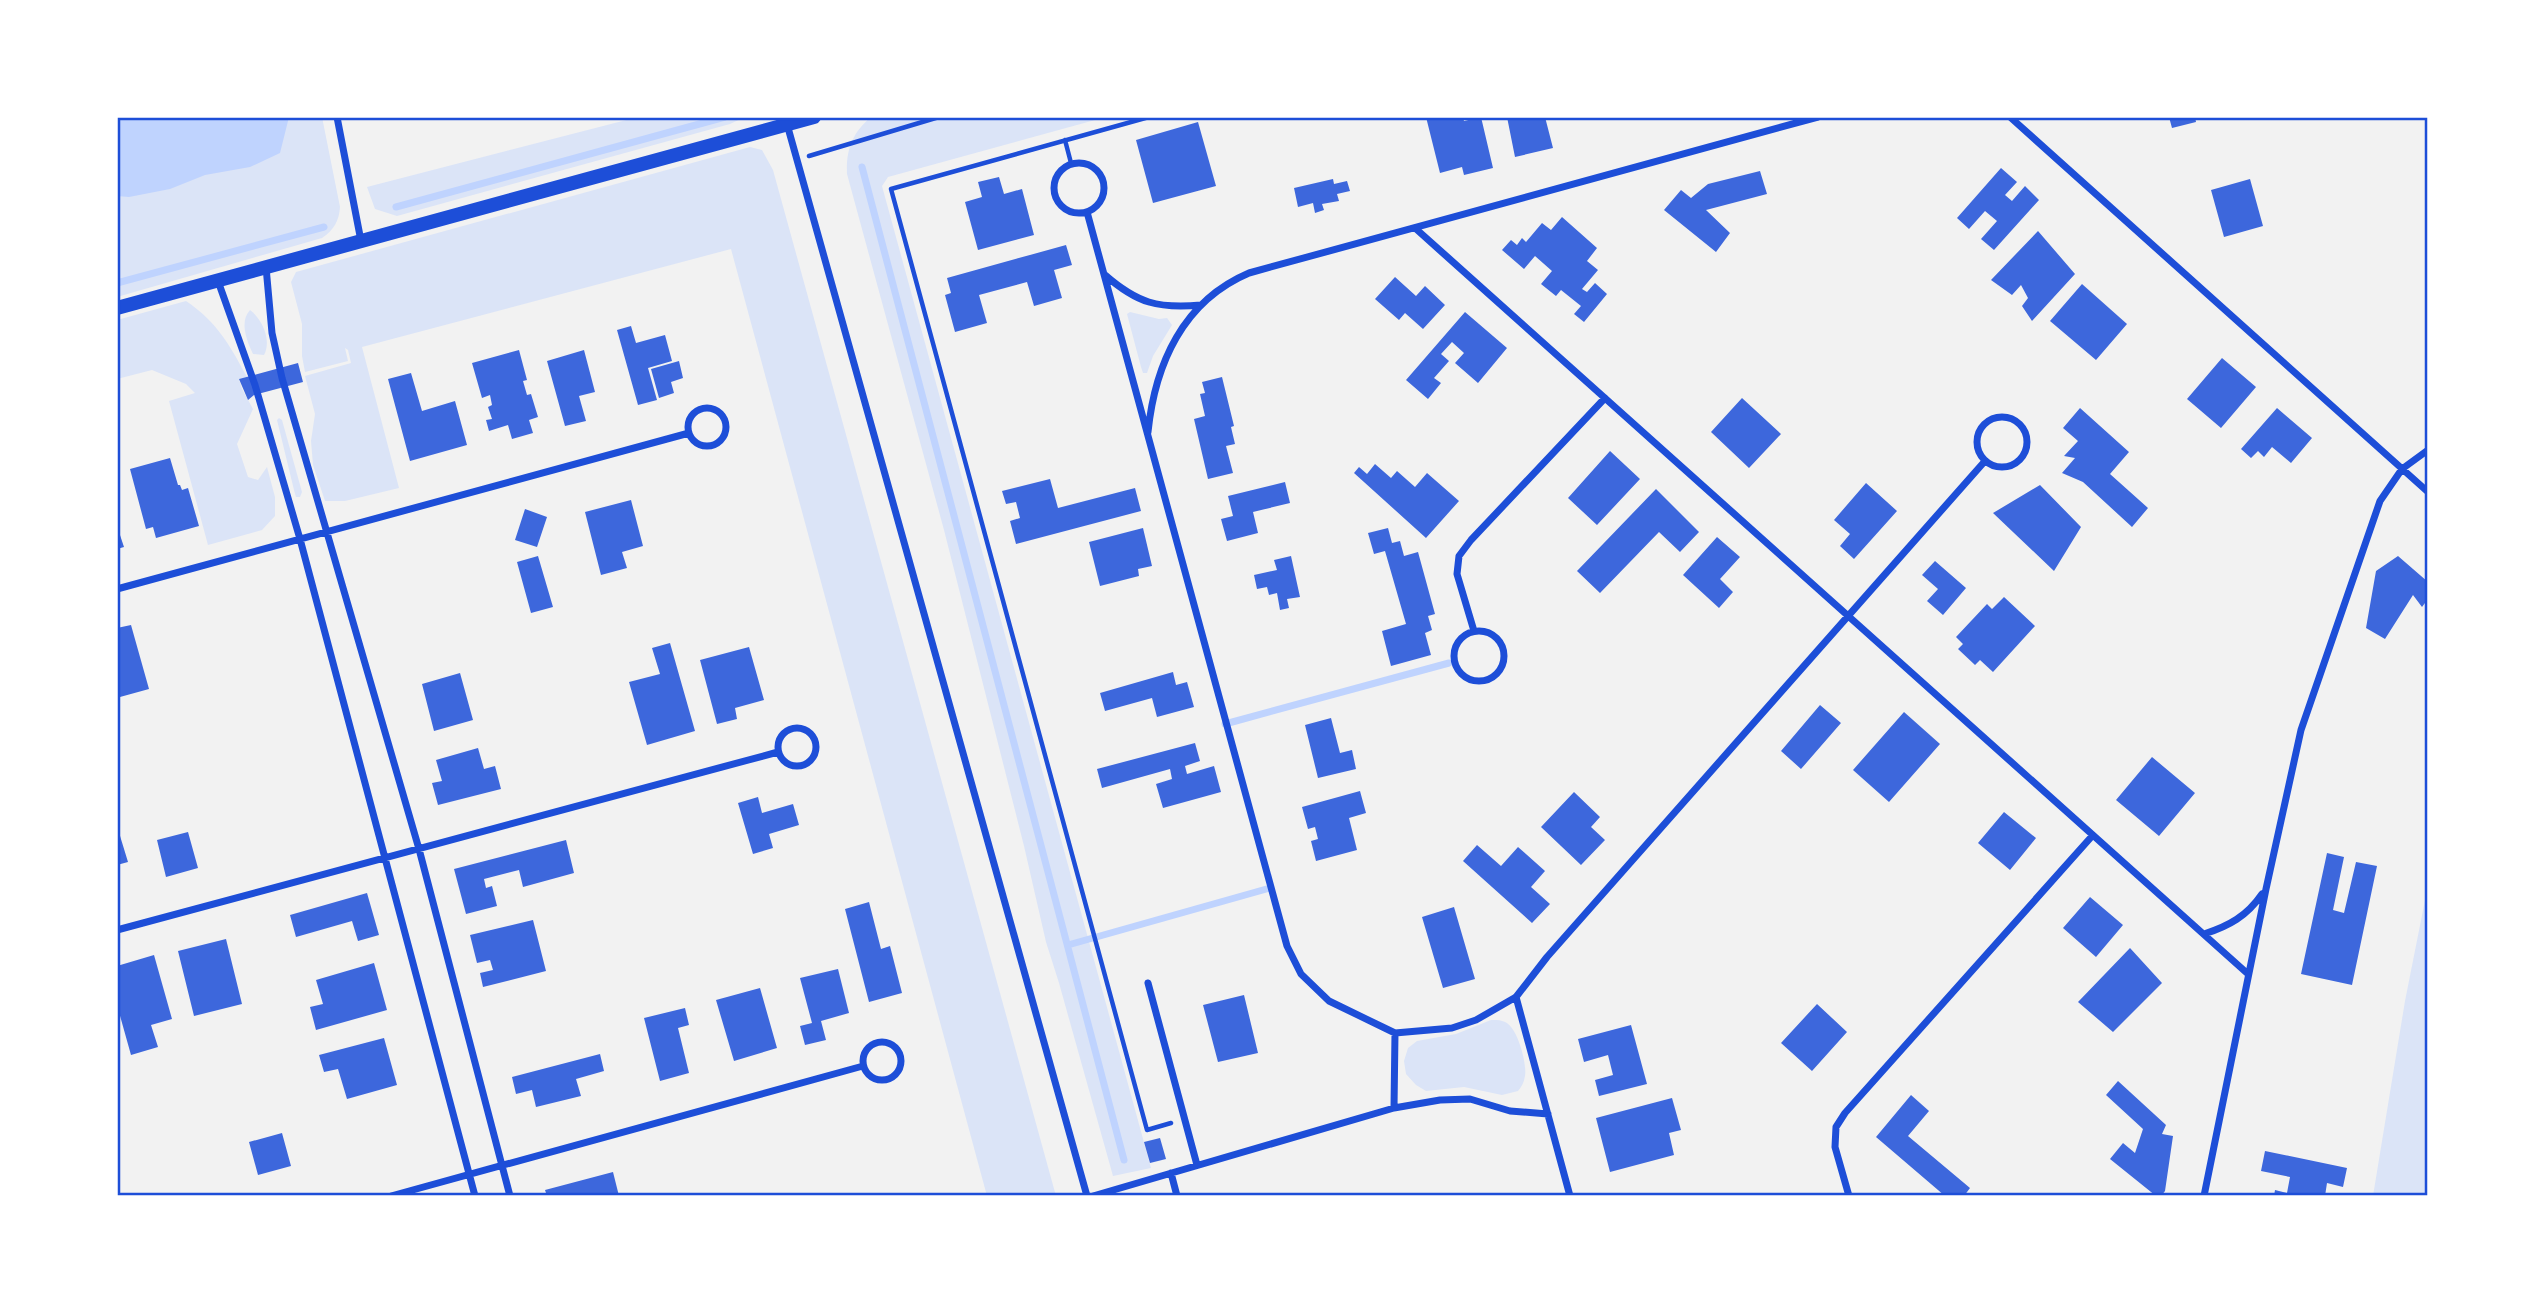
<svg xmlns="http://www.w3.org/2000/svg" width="2545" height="1313" viewBox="0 0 2545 1313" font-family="Inter,sans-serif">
	<rect width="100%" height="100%" fill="#f2f2f2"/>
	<path fill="#dbe4f7" d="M117,117H322L340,207C339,221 334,230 322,238L117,297Z
		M638,117H745L730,124L397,216L375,209L367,187Z
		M871,117H1106L888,177L882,186L1151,1168L1113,1176L1059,983L1046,942L1024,846L944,530L847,174C846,150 852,133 871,117Z
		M750,147L762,150L773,170L1056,1196H987L731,249L362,347L399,488L345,501H325L313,465L311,441L315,414L305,376L351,363L348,350L345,348L348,361L305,372L302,356V324L291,282L296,272Z
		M186,301C218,323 229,344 247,377L239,379L242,389L253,409L237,444L248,477L258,480L267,467L275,497V516L262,530L208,545L169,401L195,393L186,384L152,370L117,379V320Z
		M250,310C262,319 272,340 264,355L253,354C247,341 239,322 250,310Z
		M1130,312L1159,319L1167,318L1172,325L1153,356L1147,373H1143L1141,367L1127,314Z
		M279,418L282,420L302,492L300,497H296L294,490L277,420Z
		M2428,885V1196H2373L2405,1001Z
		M1491,1020C1499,1020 1506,1020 1511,1027C1519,1036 1527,1064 1525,1076C1524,1082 1522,1086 1518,1091L1502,1095L1464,1087L1426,1091L1416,1085L1406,1074L1404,1061L1408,1048L1417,1041L1456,1034Z"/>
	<path fill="#bfd3fe" d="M117,117H289L280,153L250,167L205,175L170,189L129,197L117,196Z"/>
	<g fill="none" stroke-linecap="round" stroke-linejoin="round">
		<path stroke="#bfd3fe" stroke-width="7" d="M862,167L1124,1160
			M396,207L725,117
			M117,283L324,227
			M1225,724L1449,663
			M1068,945L1270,888"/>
	</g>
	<path fill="#3d67dc" d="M1426,117H1463L1464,121L1481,117L1493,168L1464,175L1462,167L1440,173Z
		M1507,117H1545L1553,148L1515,157Z
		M2169,117H2195L2196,122L2172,128Z
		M1198,122L1216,186L1153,203L1136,140Z
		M2001,168L2017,182L2005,195L2012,201L2025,186L2039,200L1994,250L1981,239L1997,221L1985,211L1969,229L1957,218Z
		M1760,171L1767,194L1706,210L1730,233L1716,252L1664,210L1681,190L1691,198L1708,184Z
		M999,177L1004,194L1022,189L1034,235L978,250L965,202L982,197L978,182Z
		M1333,179L1334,184L1347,181L1350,191L1337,194L1339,201L1322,204L1324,210L1315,213L1313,203L1298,207L1294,188Z
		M2250,179L2263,226L2224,237L2211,190Z
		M1562,217L1597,248L1587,261L1598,270L1582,289L1587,292L1595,283L1607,294L1584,322L1574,314L1581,306L1561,290L1556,296L1541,284L1552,271L1535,256L1524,269L1502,250L1511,240L1517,245L1522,238L1526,242L1542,223L1551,230Z
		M2038,231L2075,274L2032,321L2022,306L2028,298L2021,285L2012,295L1991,280Z
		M1066,245L1072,265L1054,270L1062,298L1034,306L1027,282L979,295L987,323L955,332L945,295L951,293L947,278Z
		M1395,277L1416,296L1425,286L1445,305L1423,329L1405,313L1399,320L1375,299Z
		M2082,284L2127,324L2096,360L2050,321Z
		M1465,312L1507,348L1478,383L1455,363L1464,353L1452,342L1441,354L1449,361L1434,378L1441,383L1428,399L1406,380Z
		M631,326L636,343L665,335L672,361L648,368L657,400L638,405L617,330Z
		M519,350L527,380L523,381L527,395L531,394L538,417L529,420L533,433L512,439L508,425L489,431L486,420L492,419L488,407L492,405L490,395L482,398L472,363Z
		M584,350L595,392L579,396L586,421L565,426L547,361Z
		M2222,358L2256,387L2221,428L2187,399Z
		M679,361L683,378L671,382L674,393L659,398L651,369Z
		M298,363L303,382L254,395L248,400L239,379Z
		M411,373L422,411L455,401L467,445L410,461L388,379Z
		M1222,377L1234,426L1231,427L1235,444L1226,446L1233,473L1208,479L1194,419L1205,416L1200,394L1205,393L1202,382Z
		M1742,398L1781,434L1749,468L1711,432Z
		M2080,408L2129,452L2110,474L2148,508L2132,527L2083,482L2062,473L2075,458L2064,456L2078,441L2063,428Z
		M2277,408L2312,438L2291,463L2272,447L2264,457L2258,451L2251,458L2241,449Z
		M1610,451L1640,479L1597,525L1568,498Z
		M170,458L178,485H180L182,490L188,488L199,526L156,538L153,527L146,529L130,469Z
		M1375,464L1391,478L1397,471L1415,487L1427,473L1459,501L1426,538L1354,473L1359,467L1367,474Z
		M1050,479L1058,508L1135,488L1141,511L1016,544L1010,521L1020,518L1016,502L1006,504L1002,491Z
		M1285,482L1290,503L1253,512L1258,533L1227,541L1221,519L1233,516L1228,496Z
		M1866,483L1897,511L1854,559L1840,546L1850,534L1834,520Z
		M2040,485L2081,527L2054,571L1993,513Z
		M1656,489L1699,532L1680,552L1659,532L1600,593L1577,571Z
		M631,500L643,546L622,552L627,568L601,575L585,512Z
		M525,509L547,517L537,547L515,540Z
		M117,526L124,547L117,549Z
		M1143,528L1152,566L1138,569L1139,576L1100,586L1089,542Z
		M1388,528L1392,543L1400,541L1404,556L1418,552L1435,614L1428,616L1432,630L1425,633L1431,655L1391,666L1382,631L1406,624L1385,551L1374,554L1368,533Z
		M1717,537L1740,557L1720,579L1733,592L1719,608L1683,575Z
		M538,556L553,607L531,613L517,562Z
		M1291,556L1300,597L1287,599L1289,608L1280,610L1277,593L1269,595L1267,587L1257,589L1254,575L1277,570L1274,560Z
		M2398,556L2428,582V599L2422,607L2413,595L2385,639L2366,628L2376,571Z
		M1935,561L1966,588L1943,615L1927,601L1938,589L1922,575Z
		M2004,597L2035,626L1993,672L1980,660L1975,665L1958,649L1963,644L1956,637L1987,604L1992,609Z
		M131,625L149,689L120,697L117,688V628Z
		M670,643L695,731L647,745L629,682L660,674L652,648Z
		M749,647L764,700L735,708L737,719L717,724L700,660Z
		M1173,672L1176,685L1187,682L1194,707L1157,717L1152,698L1105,711L1100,693Z
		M460,673L473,720L434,731L422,684Z
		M1820,705L1841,723L1801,769L1781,751Z
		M1904,712L1940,744L1889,802L1853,770Z
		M1331,718L1340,753L1352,750L1356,769L1318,778L1305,725Z
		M1195,743L1200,761L1185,766L1187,774L1214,766L1221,792L1163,808L1156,784L1172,779L1170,769L1102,788L1097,769Z
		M478,748L484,769L495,766L501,789L438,805L432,783L442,781L436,760Z
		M2152,757L2195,793L2159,836L2116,800Z
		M1360,791L1366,813L1349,818L1357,850L1316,861L1311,841L1318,839L1315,827L1308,829L1302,807Z
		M1574,792L1600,817L1591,827L1605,840L1581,865L1541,827Z
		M758,797L762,813L793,804L799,825L769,834L773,848L753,854L738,803Z
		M2004,812L2036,838L2010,870L1978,843Z
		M117,826L128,862L117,865Z
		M188,832L198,868L166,877L157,840Z
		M566,840L574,873L523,887L519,870L484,879L486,888L492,886L497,906L466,914L454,869Z
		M1477,845L1501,866L1518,847L1545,871L1531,887L1550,904L1532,923L1463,861Z
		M2327,853L2344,857L2333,910L2344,913L2356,862L2377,866L2352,985L2301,974Z
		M367,893L379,935L358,941L352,921L296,937L290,915Z
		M2090,897L2123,925L2096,957L2063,928Z
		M869,902L881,949L890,946L902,993L869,1002L845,909Z
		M1454,907L1475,979L1443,988L1422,917Z
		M533,920L546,971L483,987L480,973L493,970L490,960L477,963L470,935Z
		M226,939L242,1004L194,1016L178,951Z
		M2130,948L2162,983L2113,1032L2078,1002Z
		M154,955L172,1019L151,1025L158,1047L131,1055L117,1005V966Z
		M374,963L387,1010L316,1030L310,1007L323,1004L316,980Z
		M838,969L849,1013L821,1021L826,1040L805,1045L800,1026L812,1023L800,978Z
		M760,988L777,1048L734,1061L716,1000Z
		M1244,995L1258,1053L1218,1062L1203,1005Z
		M1817,1004L1847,1032L1812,1071L1781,1043Z
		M685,1008L689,1025L678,1028L689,1073L660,1081L644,1018Z
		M1631,1025L1647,1084L1599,1096L1595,1080L1613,1075L1608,1055L1584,1062L1578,1039Z
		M384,1038L397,1085L347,1099L338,1069L324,1072L319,1055Z
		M600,1054L604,1071L576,1079L581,1096L536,1107L532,1090L516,1094L512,1077Z
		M2118,1081L2166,1125L2162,1134L2173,1136L2165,1191L2161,1196H2156L2110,1159L2123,1143L2135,1153L2143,1129L2106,1095Z
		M1911,1095L1929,1111L1908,1136L1970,1188L1964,1196H1945L1876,1137Z
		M1672,1098L1681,1130L1669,1133L1674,1155L1610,1172L1596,1118Z
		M282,1133L291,1166L258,1175L249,1142Z
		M1160,1138L1166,1159L1150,1163L1144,1142Z
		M2265,1151L2347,1168L2343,1187L2327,1183L2325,1196H2274L2275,1190L2287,1193L2290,1177L2261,1171Z
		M613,1172L619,1196H547L545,1190Z"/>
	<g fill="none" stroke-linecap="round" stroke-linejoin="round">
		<path stroke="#1d4ed8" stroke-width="4.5" d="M1149,117L891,189L1147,1130L1171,1123
			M1065,140L1071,163
			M809,156L939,117"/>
		<path stroke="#1d4ed8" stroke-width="7" d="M337,117L361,241
			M785,117L1087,1196
			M2010,117L2428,492
			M1054 188a25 25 0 1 1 50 0a25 25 0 1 1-50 0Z
			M1087,212L1287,946L1301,974L1329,1001L1395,1033L1452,1028L1476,1020L1516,997L1547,957L1985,461
			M1415,228L2248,974
			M266,267L272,333L282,378L419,849L510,1196
			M1105,275C1137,303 1158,309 1201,305
			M218,281L255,385L300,539L475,1196
			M688 427a19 19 0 1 1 38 0a19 19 0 1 1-38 0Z
			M1977 442a25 25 0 1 1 50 0a25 25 0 1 1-50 0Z
			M1148,432C1155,364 1183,301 1249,273L1818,117
			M117,589L689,433
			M1454 656a25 25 0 1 1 50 0a25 25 0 1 1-50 0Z
			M1474,631L1457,574L1459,556L1471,540L1605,398
			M778 747a19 19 0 1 1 38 0a19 19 0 1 1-38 0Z
			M117,930L778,752
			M2204,934C2229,926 2247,916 2262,894
			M1148,983L1197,1165
			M1516,997L1570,1196
			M863 1061a19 19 0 1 1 38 0a19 19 0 1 1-38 0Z
			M1394,1108L1395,1033
			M1171,1173L1177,1196
			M391,1196L863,1066
			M1093,1196L1394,1108L1440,1100L1470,1099L1510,1111L1548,1114
			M1849,1196L1835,1147L1836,1127L1845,1113L2093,835
			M2204,1196L2266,889L2301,730L2380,501L2402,469L2428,450"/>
		<path stroke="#1d4ed8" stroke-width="14" d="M117,308L814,117"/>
	</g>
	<rect width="2545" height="1313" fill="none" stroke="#ffffff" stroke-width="238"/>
	<rect x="119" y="119" width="2307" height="1075" fill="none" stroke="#1d4ed8" stroke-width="2.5"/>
</svg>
